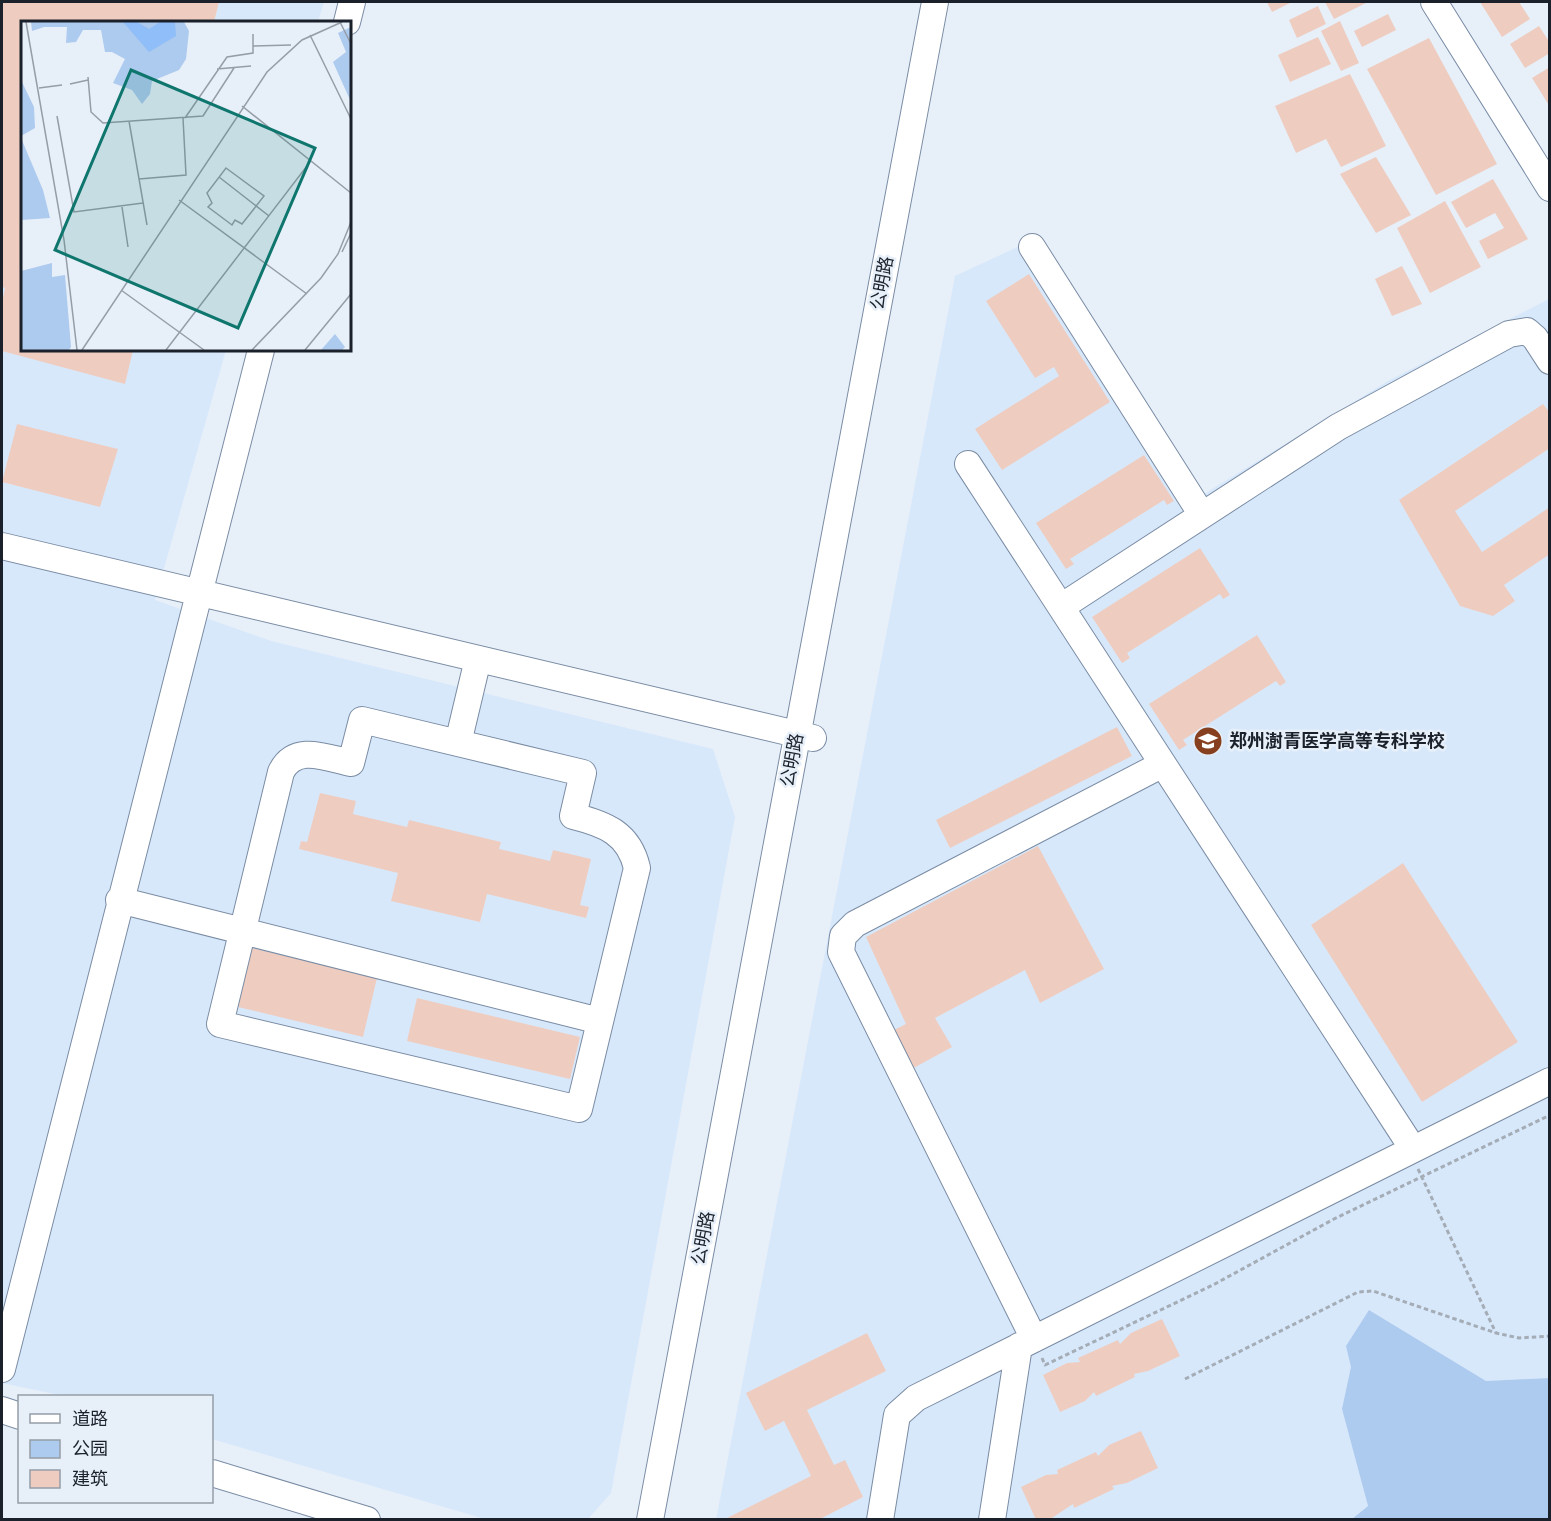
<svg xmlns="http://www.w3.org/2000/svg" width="1551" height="1521" viewBox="0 0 1551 1521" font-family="'Fira Sans Condensed','Noto Sans SC',sans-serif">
	<rect width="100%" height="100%" fill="#e7eff9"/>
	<path fill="#d8e8fb" d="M2,2H324L318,22H22V350H226L155,600L271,641L713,749L735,817L611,1493L588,1519H485L212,1439V1396H64L2,1383Z
		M1037,238L1204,494L1388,381L1549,299V1378L1486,1381L1369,1310L1354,1382L1342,1409L1368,1506L1352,1519L716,1520L955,276Z"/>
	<path fill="#adcaef" d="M1369,1310L1486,1381L1549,1378V1519H1352L1368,1506L1342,1409L1351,1367L1346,1346Z"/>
	<path fill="#eecdc0" d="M2,2H219L214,22H22V350H133L125,384L2,351V303L5,288L2,287Z
		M1267,2H1292L1272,12Z
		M1325,2H1368L1334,19Z
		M1480,2H1519L1530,19L1502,37Z
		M1318,6L1326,24L1297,38L1289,20Z
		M1388,14L1396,30L1362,47L1354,31Z
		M1340,21L1359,63L1341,71L1321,31Z
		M1539,26L1550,43V53L1525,68L1510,44Z
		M1318,37L1331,64L1290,82L1278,55Z
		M1429,38L1497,164L1436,195L1367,69Z
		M1550,67V107L1532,78Z
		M1350,74L1386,146L1341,167L1326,139L1296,153L1275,106Z
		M1376,157L1411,215L1376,233L1340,174Z
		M1493,179L1528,239L1488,259L1479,241L1504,228L1495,213L1466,228L1451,202Z
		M1445,201L1481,267L1430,293L1397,228Z
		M1402,266L1422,304L1392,316L1375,279Z
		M1029,274L1110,402L1002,470L975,429L1059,376L1054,367L1035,378L986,301Z
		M1543,404L1550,413V448L1455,511L1482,552L1550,507V554L1504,585L1515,601L1493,616L1460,606L1399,500Z
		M17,424L118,449L100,507L2,482Z
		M1144,455L1174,501L1167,505L1164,500L1070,559L1074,564L1066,569L1036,523Z
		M1200,548L1230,595L1223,599L1220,594L1127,653L1130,658L1122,663L1092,617Z
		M1257,635L1286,682L1280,686L1276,681L1183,740L1187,745L1179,750L1149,704Z
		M1117,727L1132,756L950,848L936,820Z
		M320,793L356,801L353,814L407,827L409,820L501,842L499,849L550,861L553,850L591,859L580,905L589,907L586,918L487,894L480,922L391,901L398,873L299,849L301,841L307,842Z
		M1038,846L1104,969L1040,1003L1025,970L935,1018L952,1047L910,1070L888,1033L906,1024L866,937Z
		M1403,863L1518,1042L1422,1102L1311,925Z
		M252,948L377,978L363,1037L238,1007Z
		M417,998L580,1037L570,1079L407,1041Z
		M1162,1319L1180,1356L1148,1371L1134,1374L1135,1377L1096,1396L1094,1392L1085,1401L1060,1412L1043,1375L1067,1363L1080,1362L1078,1358L1118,1340L1120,1344L1131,1333Z
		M867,1333L886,1371L807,1410L834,1465L845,1460L863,1497L818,1520H723L811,1476L784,1421L765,1431L746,1393Z
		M1141,1431L1158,1468L1127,1483L1112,1486L1114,1489L1074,1508L1073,1504L1049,1520H1036L1021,1487L1046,1475L1058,1474L1057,1470L1096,1452L1098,1456L1109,1445Z"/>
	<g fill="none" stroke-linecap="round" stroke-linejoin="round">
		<g stroke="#7a8ca4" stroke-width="28">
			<path id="minor" d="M1434,2L1550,188
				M347,22L352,2
				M1032,247L1202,515
				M968,464L1413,1149
				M2,546L813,738
				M1061,607L1338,427L1509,334L1527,331L1535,338L1550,361
				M362,720L583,773L573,816C605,824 629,833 637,868L579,1109L220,1024L281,772C295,743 327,758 351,763Z
				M458,743L478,659
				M119,900L600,1021
				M1034,1339L841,952L843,936L855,924L1163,764
				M2,1369L261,350
				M2,1410L20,1416
				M212,1473L367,1520
				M650,1520L935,2
				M880,1520L897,1415L916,1398L1550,1081
				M992,1520L1019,1346"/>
		</g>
		<path stroke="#a4acb6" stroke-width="3" stroke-dasharray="4.5 3" stroke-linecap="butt" d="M1418,1169L1496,1333
			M1042,1358L1045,1365L1213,1285L1334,1219L1550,1115
			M1185,1379L1358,1292L1373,1291L1496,1333L1519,1338L1550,1336"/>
		<use href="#minor" stroke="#fff" stroke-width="26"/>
	</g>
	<defs>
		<g id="university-disc" transform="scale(1.5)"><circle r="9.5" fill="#87401f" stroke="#e7eff9"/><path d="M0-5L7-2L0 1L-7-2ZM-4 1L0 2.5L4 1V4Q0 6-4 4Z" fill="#fff"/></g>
	</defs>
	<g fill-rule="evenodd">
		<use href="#university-disc" x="1208" y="741"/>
	</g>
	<g text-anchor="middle" stroke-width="5" stroke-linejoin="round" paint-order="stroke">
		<g font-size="18" fill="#1a212b" stroke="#e7eff9">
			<text transform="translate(882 283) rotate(-79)" y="6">公明路</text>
			<text transform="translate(792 760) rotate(-79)" y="6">公明路</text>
			<text transform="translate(703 1238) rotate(-79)" y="6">公明路</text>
		</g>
		<g font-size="18" font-weight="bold" fill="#1a212b" stroke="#e7eff9" text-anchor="start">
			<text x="1229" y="747">郑州澍青医学高等专科学校</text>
		</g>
	</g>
	<g transform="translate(21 21)">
		<rect width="330" height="330" fill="#e7eff9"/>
		<path d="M10,1H163L168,10L165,38L158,49L131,60L129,73L121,83L111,69L92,62L104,38L91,31H84L80,9H62L55,21L45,22L46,6H23L11,10ZM330,6V81L312,41L325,31L317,12ZM0,59L13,86L14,107L0,115ZM0,117L22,169L29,197L0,199ZM31,242V256L44,254L50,326L48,329H0V250ZM314,313L324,326L321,329H300Z" fill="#adcaef"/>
		<path d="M102,1H116L128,8L139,1H154L155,15L128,31Z" fill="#8fbef8"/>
		<path fill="none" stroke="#959da7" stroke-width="1.5" d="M5,1L43,219L56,329M319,1L330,23M289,14L330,98M232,25L270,24M196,48L230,45M67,56L70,91L82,102L182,95L213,47M49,63L67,59M18,67L41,64M221,85L330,172M36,95L53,191L122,182M164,97L206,36L232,32V13M108,100L126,204M205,147L243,175L221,203L214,199L211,204L187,186L191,182L186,172ZM198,156L248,195M118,158L165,154L162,97M158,179L286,273M101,186L107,226M321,231L330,212M100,269L183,329M61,329L246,51L281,19L321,1M145,329L289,141M231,329L300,257L317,233L330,201M284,329L330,273"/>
		<path fill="#0f766e" fill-opacity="0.15" stroke="#0f766e" stroke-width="3" d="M110,49L294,127L217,307L34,229Z"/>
		<rect width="330" height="330" fill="none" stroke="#1a212b" stroke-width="3"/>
	</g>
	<rect width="1551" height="1521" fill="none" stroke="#1a212b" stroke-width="6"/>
	<rect x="18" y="1395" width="195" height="108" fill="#e7eff9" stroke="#959da7" stroke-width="1.5"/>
	<rect x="30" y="1414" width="30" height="9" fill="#ffffff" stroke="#959da7" stroke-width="1.5"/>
	<text x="72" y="1425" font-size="18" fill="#1a212b">道路</text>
	<rect x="30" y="1440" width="30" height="18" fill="#adcaef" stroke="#959da7" stroke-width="1.5"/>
	<text x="72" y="1455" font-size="18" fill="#1a212b">公园</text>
	<rect x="30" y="1470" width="30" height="18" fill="#eecdc0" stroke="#959da7" stroke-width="1.5"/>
	<text x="72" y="1485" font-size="18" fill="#1a212b">建筑</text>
</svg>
